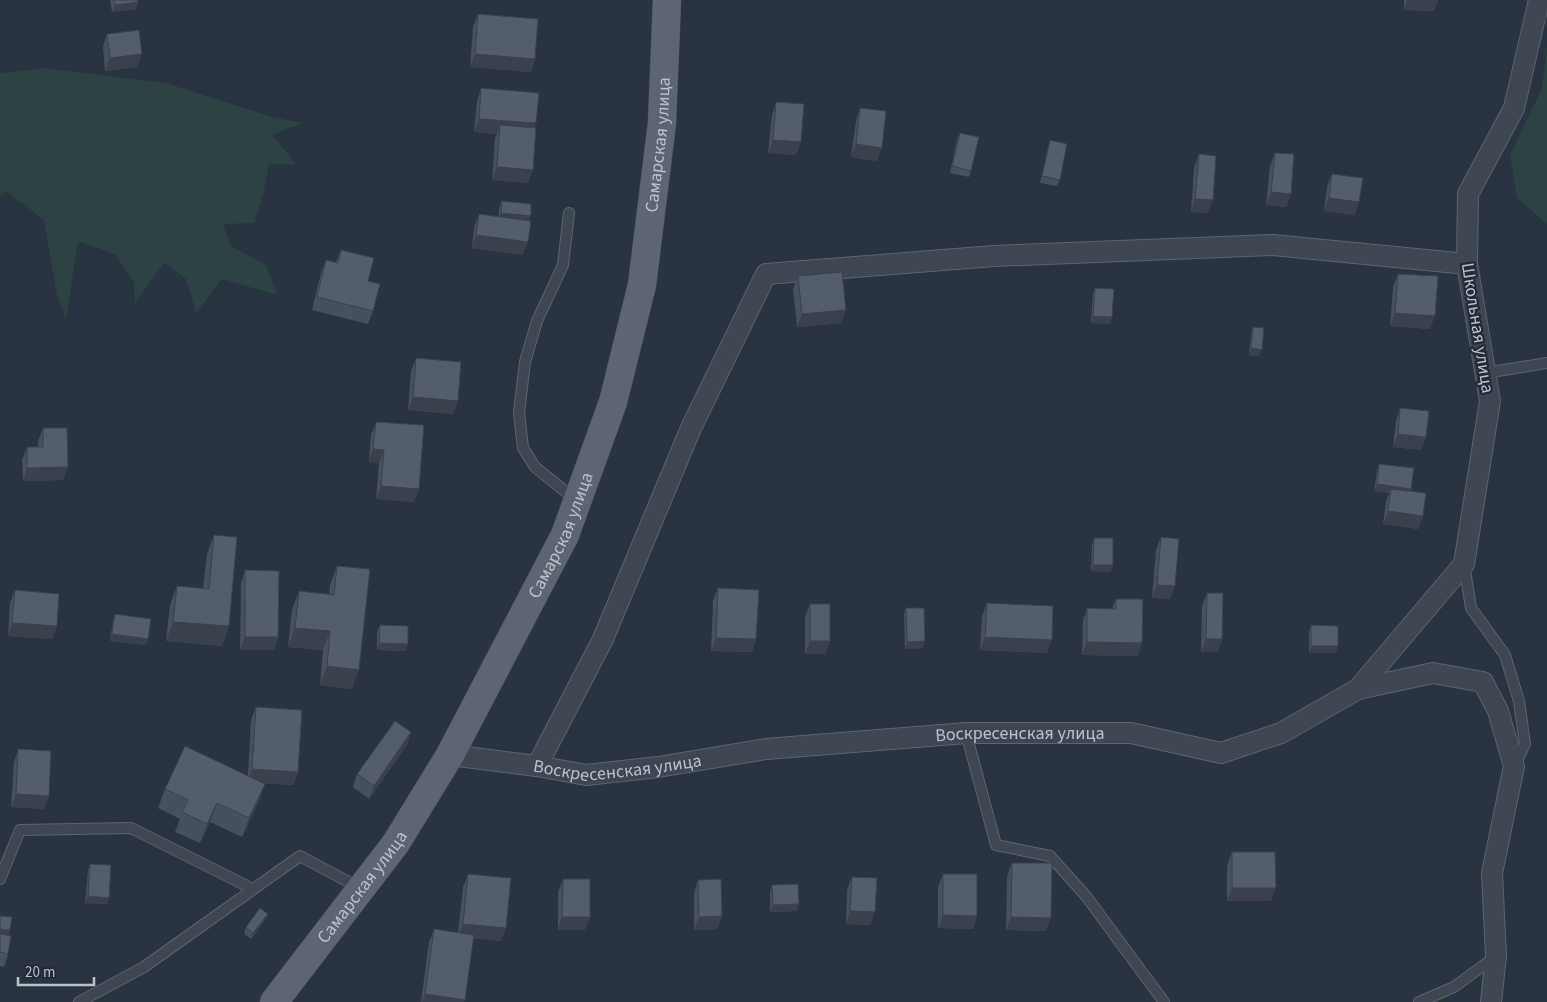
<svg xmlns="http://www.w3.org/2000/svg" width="1547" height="1002" viewBox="0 0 1547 1002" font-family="'Source Sans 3',sans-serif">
	<rect width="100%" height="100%" fill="#293441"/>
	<path fill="#2c4243" d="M1547,46V224L1517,198L1510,155L1542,88Z
		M44,68L166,83L272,117L303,123L272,135L297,165L269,164L264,192L254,223L223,224L231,246L265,264L278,295L222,279L196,313L186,279L164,263L135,303L134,283L115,254L78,241L66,320L57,295L44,220L6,191L0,197V73Z"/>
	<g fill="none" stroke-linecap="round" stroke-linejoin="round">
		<g stroke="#5c646e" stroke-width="12">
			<path id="lane" d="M569,213L563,265L537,321L525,362L519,413L523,448L535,467L576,500
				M1485,373L1547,363
				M1464,564L1471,608L1505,655L1519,701L1525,744L1515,765
				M966,733L996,845L1050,856L1086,896L1164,1002
				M0,879L20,830L131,828L253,889
				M79,1002L144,967L300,856L360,888
				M1419,1002L1454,987L1495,957"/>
		</g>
		<g stroke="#5c646e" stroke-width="22">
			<g id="street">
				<path d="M1358,689L1464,564L1490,401L1467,264L1468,194L1514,108L1539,0"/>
				<path id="s1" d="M450,755L537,766L586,775L658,767L766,749L966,733H1131L1221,753L1281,733L1358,689L1433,673L1483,682L1498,711L1514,766L1492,873L1496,956L1491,1002"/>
				<path d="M537,766L603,639L691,428L766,274L994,256L1273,245L1467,264"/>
			</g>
		</g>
		<g stroke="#474f5a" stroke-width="29">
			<g id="primary">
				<path id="s2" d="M274,1002L396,843L450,755L565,535L613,402L642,285L662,123L667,0"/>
			</g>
		</g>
		<use href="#lane" stroke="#3d4651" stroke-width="10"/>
		<use href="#street" stroke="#3d4651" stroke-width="20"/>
		<use href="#primary" stroke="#5c6571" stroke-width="28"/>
	</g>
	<path fill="#47505d" d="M110,0H138V2L136,9L112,12Z
		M1404,0H1438L1434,11L1404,10Z
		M478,14L535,59L531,72L470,67L473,27Z
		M107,34L142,54L137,67L105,71L103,47Z
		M481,88L535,127L528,183L492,180L495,138L497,134L474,132L477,101Z
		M776,102L796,155L768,153L772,115Z
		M860,108L877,161L851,157L856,121Z
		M960,133L971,171L969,177L950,173L957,139Z
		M1050,140L1060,180L1057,186L1040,183L1048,147Z
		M1275,153L1286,207L1266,205L1270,166Z
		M1199,154L1208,213L1191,212L1194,168Z
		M1332,174L1355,215L1324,211L1327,187Z
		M502,201L529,221L523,255L472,248L474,227L479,214L499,217V208Z
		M341,250L373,311L368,324L312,310L321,273L326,260L336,262Z
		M1398,274L1430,329L1390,326L1393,287Z
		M798,276L846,310L841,323L797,327L793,289Z
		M1095,288L1112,317L1110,324L1091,323L1093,294Z
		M1253,327L1259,356L1249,355L1251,334Z
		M416,358L453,414L408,410L411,371Z
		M1400,408L1426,437L1421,450L1393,447L1396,421Z
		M376,422L419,489L414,502L376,499L379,463L369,462L371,435Z
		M43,428L68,467L63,480L23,481L22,460L27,447H38V441Z
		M1379,464L1411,489V491L1423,516L1418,529L1383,524L1386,502L1389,493L1374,491L1377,471Z
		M214,535L229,626L222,646L166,641L170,605L177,586L203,589L207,554Z
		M1161,537L1170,599L1152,598L1156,550Z
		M1094,538L1113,565L1110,572L1091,571L1092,544Z
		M337,566L352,689L320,685L323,650L288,647L292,610L299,591L329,594L330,585Z
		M245,570L278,637L274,650H240L241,583Z
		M718,588L756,639L752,652L711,651L713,601Z
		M15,590L57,626L52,639L8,636L10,603Z
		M1207,593L1222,639L1218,652H1201L1202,606Z
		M1116,599L1138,656L1082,655L1083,621L1087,608L1112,609Z
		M987,603L1047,653L980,650L982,616Z
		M810,604L830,641L825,654H805V617Z
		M906,608L925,641L922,648L905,649L904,615Z
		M115,614L146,645L110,641L113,621Z
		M380,625L408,644L405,651L377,650V632Z
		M1311,625L1336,653H1309V632Z
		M256,707L298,772L293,785L264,783L265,784L258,803L242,837L210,822L200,843L175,832L180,819L158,808L165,789L248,775L251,720Z
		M411,732L407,745L369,799L353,787L357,774Z
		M18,749L49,796L44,809L11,807L14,762Z
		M1232,852L1271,901H1227V866Z
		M1012,863L1046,931L1006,930L1007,876Z
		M90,864L109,898L107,904L85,903L88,870Z
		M468,874L506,928L501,941L473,938L464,1002H421L429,942L434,929L458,933L463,887Z
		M943,874L977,916L973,929L938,928V887Z
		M852,877L870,925L846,924L847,890Z
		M563,879L585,930H558V892Z
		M698,880L722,916L717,929L694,930V893Z
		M772,885L799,904L796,911L770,912V891Z
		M268,914L265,920L251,939L244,934L246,927Z
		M0,916L10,930L9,935L8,954L4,967L0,966Z"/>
	<path fill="#3a414c" d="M1407,0H1438L1434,11L1404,10Z
		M138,2L136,9L112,12L115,5Z
		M142,54L137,67L105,71L110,58Z
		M475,54L535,59L531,72L470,67Z
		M479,119L536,123L532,136L500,125L497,134L474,132Z
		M773,140L801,142L796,155L768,153Z
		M856,144L882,148L877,161L851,157Z
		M497,167L533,170L528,183L492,180Z
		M1271,192L1291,194L1286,207L1266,205Z
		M1329,198L1359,202L1355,215L1324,211Z
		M1195,199L1213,200L1208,213L1191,212Z
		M501,213L531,216L528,222L498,220Z
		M476,235L528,242L523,255L472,248Z
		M846,310L841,323L797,327L802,314Z
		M1395,313L1435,316L1430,329L1390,326Z
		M1093,316L1112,317L1110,324L1091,323Z
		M1251,348L1262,350L1259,356L1249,355Z
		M413,397L458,401L453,414L408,410Z
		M1398,434L1426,437L1421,450L1393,447Z
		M373,449L384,450L379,463L369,462Z
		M68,467L63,480L23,481L27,468Z
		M1377,484L1411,489L1409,495L1391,489L1389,493L1374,491Z
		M381,486L419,489L414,502L376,499Z
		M1388,511L1423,516L1418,529L1383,524Z
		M1093,565H1113L1110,572L1091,571Z
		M1157,585L1175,586L1170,599L1152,598Z
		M173,622L229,626L222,646L166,641Z
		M12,623L57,626L52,639L8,636Z
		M295,628L330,631L323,650L288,647Z
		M112,634L148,639L146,645L110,641Z
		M245,637H278L274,650H240Z
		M985,637L1052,640L1047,653L980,650Z
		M716,638L756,639L752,652L711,651Z
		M1206,639H1222L1218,652H1201Z
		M810,641H830L825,654H805Z
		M925,641L922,648L905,649L907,642Z
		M1087,642L1142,643L1138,656L1082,655Z
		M379,643L408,644L405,651L377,650Z
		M1311,646H1338L1336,653H1309Z
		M327,666L359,670L352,689L320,685Z
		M411,732L407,745L369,799L374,786Z
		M252,769L298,772L293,785L247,782Z
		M265,784L258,803L242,837L249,818Z
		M16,794L49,796L44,809L11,807Z
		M217,803L210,822L200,843L207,824Z
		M1232,888H1276L1271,901H1227Z
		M88,896L109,898L107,904L85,903Z
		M799,904L796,911L770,912L773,905Z
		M850,911L875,912L870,925L846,924Z
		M268,914L265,920L251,939L253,933Z
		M943,915L977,916L973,929L938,928Z
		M722,916L717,929L694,930L699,917Z
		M562,917H590L585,930H558Z
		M1011,917L1051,918L1046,931L1006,930Z
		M463,924L506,928L501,941L458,937Z
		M0,929L10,930L8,937L0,936Z
		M425,994L465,1000L464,1002H422Z"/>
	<path fill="#535d6c" stroke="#3a414c" d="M114,0H138V2L115,5Z
		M478,14L538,19L535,59L475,54Z
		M139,30L142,54L110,58L107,34Z
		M481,88L539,93L536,123L479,119Z
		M776,102L804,104L801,142L773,140Z
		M860,108L886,111L882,148L856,144Z
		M500,125L536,128L533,170L497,167Z
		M960,133L979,137L971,171L952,166Z
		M1050,140L1067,144L1060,180L1042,176Z
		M1275,153L1294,154L1291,194L1271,192Z
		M1199,154L1216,156L1213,200L1195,199Z
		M1332,174L1363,178L1359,202L1329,198Z
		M502,201L531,204V216L501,213Z
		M479,214L531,221L528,242L476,235Z
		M341,250L374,258L368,281L380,284L373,311L317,297L326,260L338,263Z
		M842,272L846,310L802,314L798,276Z
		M1398,274L1438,276L1435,316L1395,313Z
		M1095,288L1114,289L1112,317L1093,316Z
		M1253,327L1264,328L1262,350L1251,348Z
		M416,358L461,362L458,401L413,397Z
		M1400,408L1429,411L1426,437L1398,434Z
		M376,422L424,425L419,489L381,486L384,450L373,449Z
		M43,428H67L68,467L27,468V447H43Z
		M1379,464L1414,468L1411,489L1377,484Z
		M1391,489L1426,493L1423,516L1388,511Z
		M214,535L237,537L229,626L173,622L177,586L209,589Z
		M1161,537L1179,539L1175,586L1157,585Z
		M1094,538H1113V565H1093Z
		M337,566L370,569L359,670L327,666L330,631L295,628L299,591L334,595Z
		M245,570L279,571L278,637H245Z
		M718,588L759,590L756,639L716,638Z
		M15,590L59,594L57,626L12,623Z
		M1207,593H1223L1222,639H1206Z
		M1116,599H1143L1142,643L1087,642V608L1116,609Z
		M987,603L1053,606L1052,640L985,637Z
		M810,604H830V641H810Z
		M906,608H924L925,641L907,642Z
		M115,614L151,619L148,639L112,634Z
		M380,625L408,626V644L379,643Z
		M1311,625L1338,626V646H1311Z
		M256,707L302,710L298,772L252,769Z
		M395,721L411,732L374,786L357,774Z
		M185,746L265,784L249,818L217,803L207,824L182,812L188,800L165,789Z
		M18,749L51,751L49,796L16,794Z
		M1232,852H1275L1276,888H1232Z
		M1012,863H1052L1051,918L1011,917Z
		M90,864L111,865L109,898L88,896Z
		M468,874L511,878L506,928L463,924Z
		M943,874H977V916L943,915Z
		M852,877L877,878L875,912L850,911Z
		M563,879H590V917H562Z
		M721,879L722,916L699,917L698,880Z
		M798,884L799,904L773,905L772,885Z
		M260,908L268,914L253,933L246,927Z
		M0,916L12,917L10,930L0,929Z
		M434,929L474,935L465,1000L425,994Z
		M0,934L11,936L8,954L0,952Z"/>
	<g text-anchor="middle" stroke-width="4.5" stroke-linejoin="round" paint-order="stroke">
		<g font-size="18" fill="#bbc1cb" stroke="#222b37">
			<text dy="6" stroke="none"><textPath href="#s2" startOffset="955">Самарская улица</textPath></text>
			<text transform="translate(1478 328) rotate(81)" y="6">Школьная улица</text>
			<text dy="6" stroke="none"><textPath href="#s2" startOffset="550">Самарская улица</textPath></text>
			<text dy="6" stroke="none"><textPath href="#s1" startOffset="574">Воскресенская улица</textPath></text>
			<text dy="6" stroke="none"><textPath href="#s1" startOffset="169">Воскресенская улица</textPath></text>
			<text dy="6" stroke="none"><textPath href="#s2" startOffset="145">Самарская улица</textPath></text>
		</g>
	</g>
	<path d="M18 977v8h76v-8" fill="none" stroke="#bbc1cb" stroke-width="2.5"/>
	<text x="25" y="977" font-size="15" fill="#bbc1cb" stroke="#222b37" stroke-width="4" paint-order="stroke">20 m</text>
</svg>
